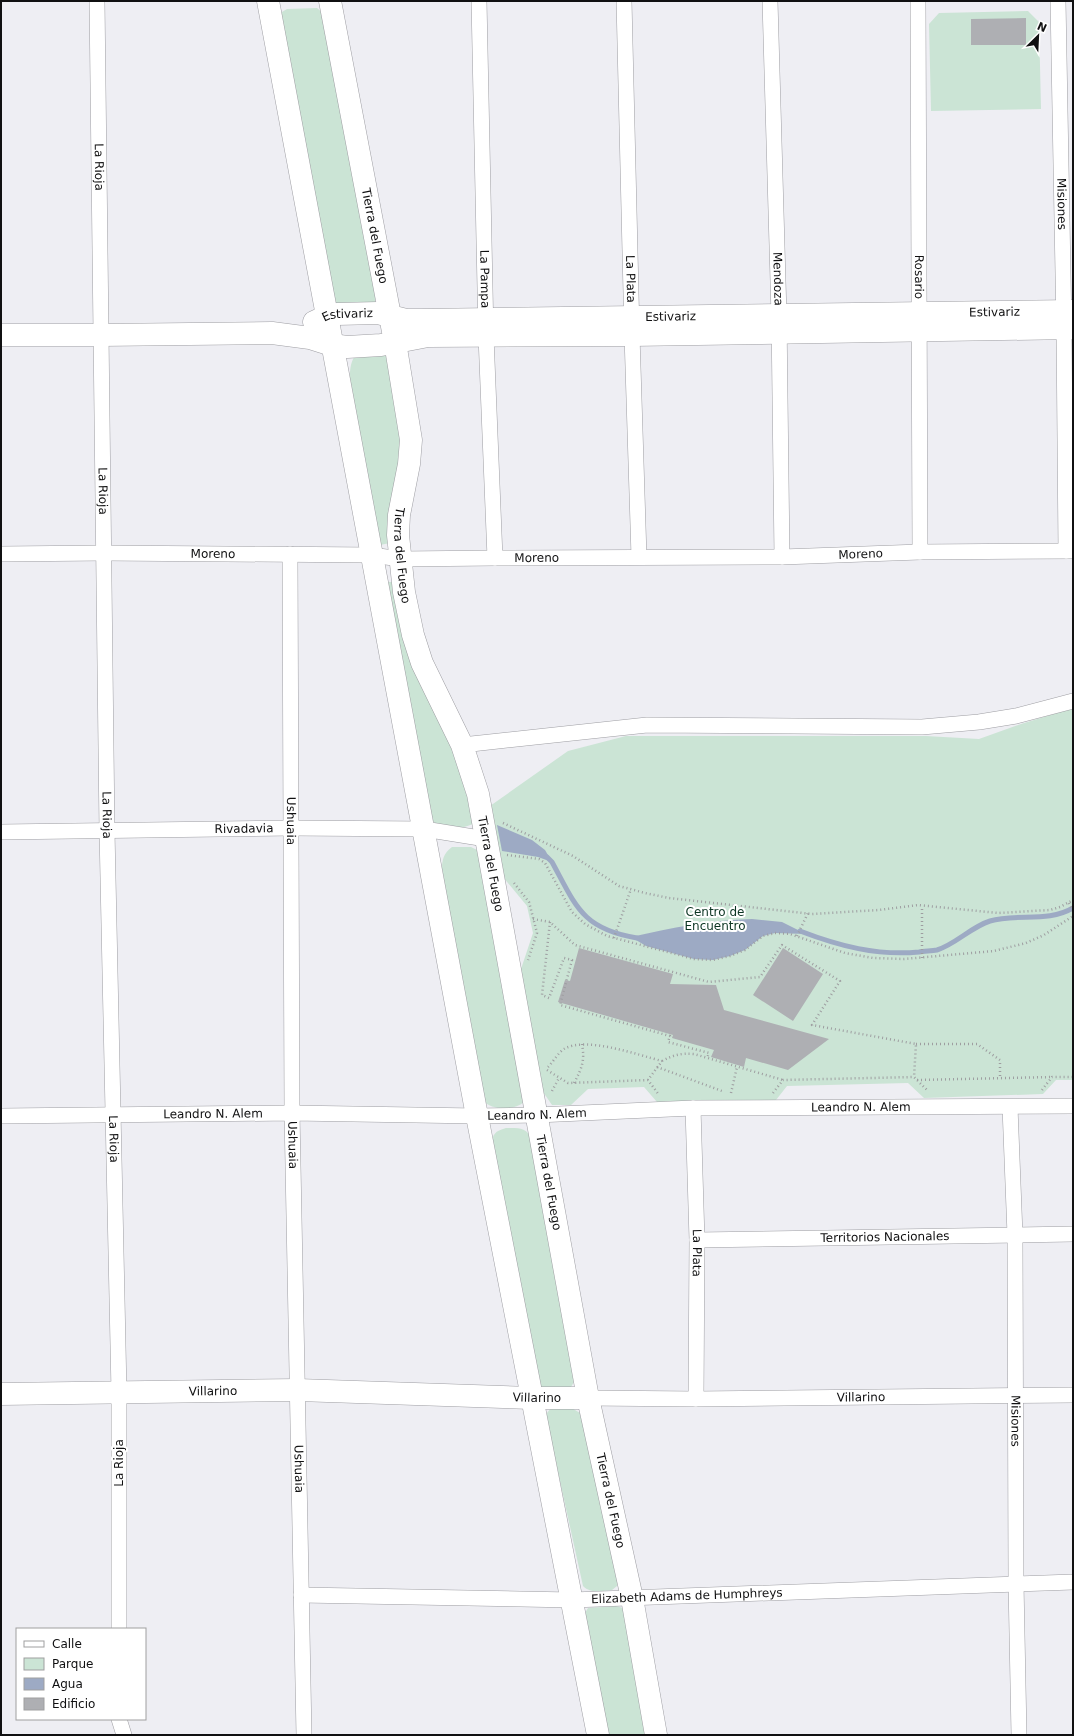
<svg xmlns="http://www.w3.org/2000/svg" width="1074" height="1736" viewBox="0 0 1074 1736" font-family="'DejaVu Sans',sans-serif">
	<rect width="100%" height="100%" fill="#eeeef3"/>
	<path fill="#cbe4d5" d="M317,8L323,13L376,289L375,303L337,307L331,298L280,21L282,12L287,9Z
		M1028,11L1039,22L1041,109L931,111L929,24L939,13Z
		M379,350L390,358L402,430L390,543L380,545L351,395C350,383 346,355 363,351C368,350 374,351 379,350Z
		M386,582H393L464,773L473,824C459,830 440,831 431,819Z
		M1073,708V1080H1056L1043,1094L924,1098L908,1083L787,1086L776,1100L657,1102L644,1087L588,1089L571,1105H552L541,1089L520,972L533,933L527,906L503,877L490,806L568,751L626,736H926L979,739L1021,724Z
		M452,847H471L479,851L524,1102C513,1111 493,1111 482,1100L442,869C442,859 444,853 452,847Z
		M506,1128C520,1128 525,1127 534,1140L577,1377L571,1387C559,1391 546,1394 536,1385L492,1146C492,1134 495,1131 506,1128Z
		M570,1407L580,1413L618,1578L617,1586L612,1590C602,1591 591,1594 583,1586L547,1422V1413L551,1408Z
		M616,1606L623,1608L647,1735H608L585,1613L588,1608Z"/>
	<path fill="#9daac4" d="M497,825L532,840L545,850L552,862L538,857L502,851Z
		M752,919L782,922L806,934L775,933L763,936L745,950L730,956L713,960L694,959L646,946L631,937C671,928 711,920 752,919Z"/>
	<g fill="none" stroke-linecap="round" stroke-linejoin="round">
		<path stroke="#9daac4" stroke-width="5" d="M547,857L552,862C576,906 582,929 637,938
			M800,931C839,946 877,956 919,952C924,951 931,951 937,950C956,944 971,927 990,921C1018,913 1048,923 1073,908"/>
	</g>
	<path fill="#aeafb3" d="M1026,18V45H971V19Z
		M579,948L673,974L670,984L716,985L724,1010L829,1039L788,1070L746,1058L744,1067L711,1057L714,1050L672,1038L673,1035L558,1002L565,980L570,981Z
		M783,948L823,974L793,1021L753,995Z"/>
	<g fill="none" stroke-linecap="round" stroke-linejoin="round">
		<g stroke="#9e9ea3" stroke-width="16">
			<g id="street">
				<path id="s1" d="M97,1L107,831L119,1392V1629"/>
				<path id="s2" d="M479,1L486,336L495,558"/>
				<path id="s3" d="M624,1L632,335L639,557"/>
				<path id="s4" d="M770,1L779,316L782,557"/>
				<path id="s5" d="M918,1L920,552"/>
				<path id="s6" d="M1058,1L1064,328L1066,551"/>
				<path id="s7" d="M1,554L104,553L371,555L401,559L495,558L782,557L920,552L1073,551"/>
				<path id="s8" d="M290,554L292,1113L304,1735"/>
				<path d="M462,745L647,725L922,727L979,722L1016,716L1073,701"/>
				<path id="s9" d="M1,832L290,828L424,829L486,839"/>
				<path id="s10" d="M1010,1107L1015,1235L1016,1583L1019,1735"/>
				<path id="s11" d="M693,1108L697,1240L696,1399"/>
				<path id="s12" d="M1,1116L292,1113L477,1116L537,1115L693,1108L1073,1106"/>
				<path id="s13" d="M697,1240L1073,1234"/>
				<path id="s14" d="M588,1398L696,1399L1073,1395"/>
				<path id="s15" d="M301,1595L572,1600L1073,1582"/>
				<path d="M119,1719L124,1735"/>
			</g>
		</g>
		<g stroke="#9e9ea3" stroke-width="23">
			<g id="secondary">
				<path d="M268,1L477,1116L598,1735"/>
				<path id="s16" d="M330,1L395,342L411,440L409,464L399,515L398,535L404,592L413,635L422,663L462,745L478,794L588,1398L632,1598L656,1735"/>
				<path id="s17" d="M314,322L327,316L337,314L378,313L406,320H422L1073,311"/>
				<path d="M1,335H100L272,333L310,338L332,345L347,347L381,345L428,336L632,335L1073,328"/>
				<path id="s18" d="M1,1394L298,1390L532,1398H588"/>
			</g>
		</g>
		<path stroke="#9e9ea1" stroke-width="2.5" stroke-dasharray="1 3" stroke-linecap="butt" d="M503,823L573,856L619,886L645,893L669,898L812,914L879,910L918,905L998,913L1050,910L1060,907L1073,900
			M507,855L539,859L545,863L572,912L585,924L607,936L694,959L713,960L730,956L745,950L763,936L775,933L790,934L845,953L873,958L904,959L994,951L1026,943L1044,935L1073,916
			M514,883L529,902L537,933L528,960
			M1069,903L1073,911
			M533,919L550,922L575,945L709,982L760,977L782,945L840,981L812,1025L916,1044L914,1077
			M550,922L542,995L549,998L564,958L572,960L560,1005L670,1036L668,1042L709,1053L707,1058
			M797,936L808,913
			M614,938L631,889
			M922,958V906
			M916,1044H977L1000,1060V1078
			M662,1061C673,1055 681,1053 694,1054L783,1080
			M548,1067C553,1062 558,1053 564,1049C586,1036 638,1055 662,1061L648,1080
			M657,1067L722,1091
			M547,1070L568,1083L648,1080L659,1095
			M917,1080L1052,1077
			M574,1083C582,1068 585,1061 582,1044
			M1042,1090L1052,1077H1073
			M552,1091L559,1078
			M731,1093L737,1067
			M773,1093L783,1080L914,1077L928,1091"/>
		<use href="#street" stroke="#fff" stroke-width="15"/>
		<use href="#secondary" stroke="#fff" stroke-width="22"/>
	</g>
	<g text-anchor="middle" stroke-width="4" stroke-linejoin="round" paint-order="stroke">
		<g font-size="12" fill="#101011" stroke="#fff">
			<text dy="4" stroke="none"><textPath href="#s1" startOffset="166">La Rioja</textPath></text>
			<text dy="4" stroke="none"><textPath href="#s6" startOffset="203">Misiones</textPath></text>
			<text dy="4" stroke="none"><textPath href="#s16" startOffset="239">Tierra del Fuego</textPath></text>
			<text dy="4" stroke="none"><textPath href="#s5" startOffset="276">Rosario</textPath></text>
			<text dy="4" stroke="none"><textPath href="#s2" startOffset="278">La Pampa</textPath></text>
			<text dy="4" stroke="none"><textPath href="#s3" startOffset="278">La Plata</textPath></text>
			<text dy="4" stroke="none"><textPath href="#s4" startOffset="278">Mendoza</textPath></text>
			<text dy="4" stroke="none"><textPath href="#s17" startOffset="683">Estivariz</textPath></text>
			<text dy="4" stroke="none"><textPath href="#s17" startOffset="35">Estivariz</textPath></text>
			<text dy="4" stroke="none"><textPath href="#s17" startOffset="359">Estivariz</textPath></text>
			<text dy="4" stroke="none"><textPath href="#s1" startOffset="490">La Rioja</textPath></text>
			<text dy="4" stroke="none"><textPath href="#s7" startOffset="212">Moreno</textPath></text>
			<text dy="4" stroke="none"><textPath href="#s7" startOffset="860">Moreno</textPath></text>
			<text dy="4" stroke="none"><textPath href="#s16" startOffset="563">Tierra del Fuego</textPath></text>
			<text dy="4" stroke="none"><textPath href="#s7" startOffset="536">Moreno</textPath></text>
			<text dy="4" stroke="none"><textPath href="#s1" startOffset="814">La Rioja</textPath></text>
			<text dy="4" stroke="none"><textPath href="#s8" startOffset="267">Ushuaia</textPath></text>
			<text dy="4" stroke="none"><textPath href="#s9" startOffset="243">Rivadavia</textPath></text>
			<text dy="4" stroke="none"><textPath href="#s16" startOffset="887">Tierra del Fuego</textPath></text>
			<text dy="4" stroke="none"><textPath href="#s12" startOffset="860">Leandro N. Alem</textPath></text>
			<text dy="4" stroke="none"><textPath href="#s12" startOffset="212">Leandro N. Alem</textPath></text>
			<text dy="4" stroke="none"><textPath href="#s12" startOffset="536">Leandro N. Alem</textPath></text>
			<text dy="4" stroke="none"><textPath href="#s1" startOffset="1138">La Rioja</textPath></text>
			<text dy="4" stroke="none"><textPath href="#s8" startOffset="591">Ushuaia</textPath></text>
			<text dy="4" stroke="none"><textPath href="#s16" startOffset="1211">Tierra del Fuego</textPath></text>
			<text dy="4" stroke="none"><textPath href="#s13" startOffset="188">Territorios Nacionales</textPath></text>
			<text dy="4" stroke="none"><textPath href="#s11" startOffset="145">La Plata</textPath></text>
			<text dy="4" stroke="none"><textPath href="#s18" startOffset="212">Villarino</textPath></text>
			<text dy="4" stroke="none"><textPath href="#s18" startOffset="536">Villarino</textPath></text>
			<text dy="4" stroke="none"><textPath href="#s14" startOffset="273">Villarino</textPath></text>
			<text dy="4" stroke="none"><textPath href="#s10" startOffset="314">Misiones</textPath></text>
			<text transform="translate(119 1463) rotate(-90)" y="4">La Rioja</text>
			<text dy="4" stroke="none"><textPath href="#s8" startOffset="915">Ushuaia</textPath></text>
			<text dy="4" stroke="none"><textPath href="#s16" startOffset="1535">Tierra del Fuego</textPath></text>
			<text dy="4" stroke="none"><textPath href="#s15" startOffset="386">Elizabeth Adams de Humphreys</textPath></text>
		</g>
		<g font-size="12" fill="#0c3523" stroke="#fff">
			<text x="715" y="916">Centro de<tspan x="715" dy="14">Encuentro</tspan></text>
		</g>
	</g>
	<rect width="1074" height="1736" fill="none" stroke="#101011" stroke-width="4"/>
	<rect x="16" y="1628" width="130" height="92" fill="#ffffff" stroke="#9f9fa0"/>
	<rect x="24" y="1641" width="20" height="6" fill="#ffffff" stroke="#9f9fa0"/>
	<text x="52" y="1648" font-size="12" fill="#101011">Calle</text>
	<rect x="24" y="1658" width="20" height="12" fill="#cbe4d5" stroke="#9f9fa0"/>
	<text x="52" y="1668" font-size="12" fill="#101011">Parque</text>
	<rect x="24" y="1678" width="20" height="12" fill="#9daac4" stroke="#9f9fa0"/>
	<text x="52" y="1688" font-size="12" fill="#101011">Agua</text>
	<rect x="24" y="1698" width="20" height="12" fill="#aeafb3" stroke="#9f9fa0"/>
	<text x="52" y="1708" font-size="12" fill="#101011">Edificio</text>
	<g transform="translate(1038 36) rotate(24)" stroke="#ffffff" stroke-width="3" paint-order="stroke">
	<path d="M0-3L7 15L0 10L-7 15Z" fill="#101011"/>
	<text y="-6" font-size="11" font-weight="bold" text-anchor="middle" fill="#101011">N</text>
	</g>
</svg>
